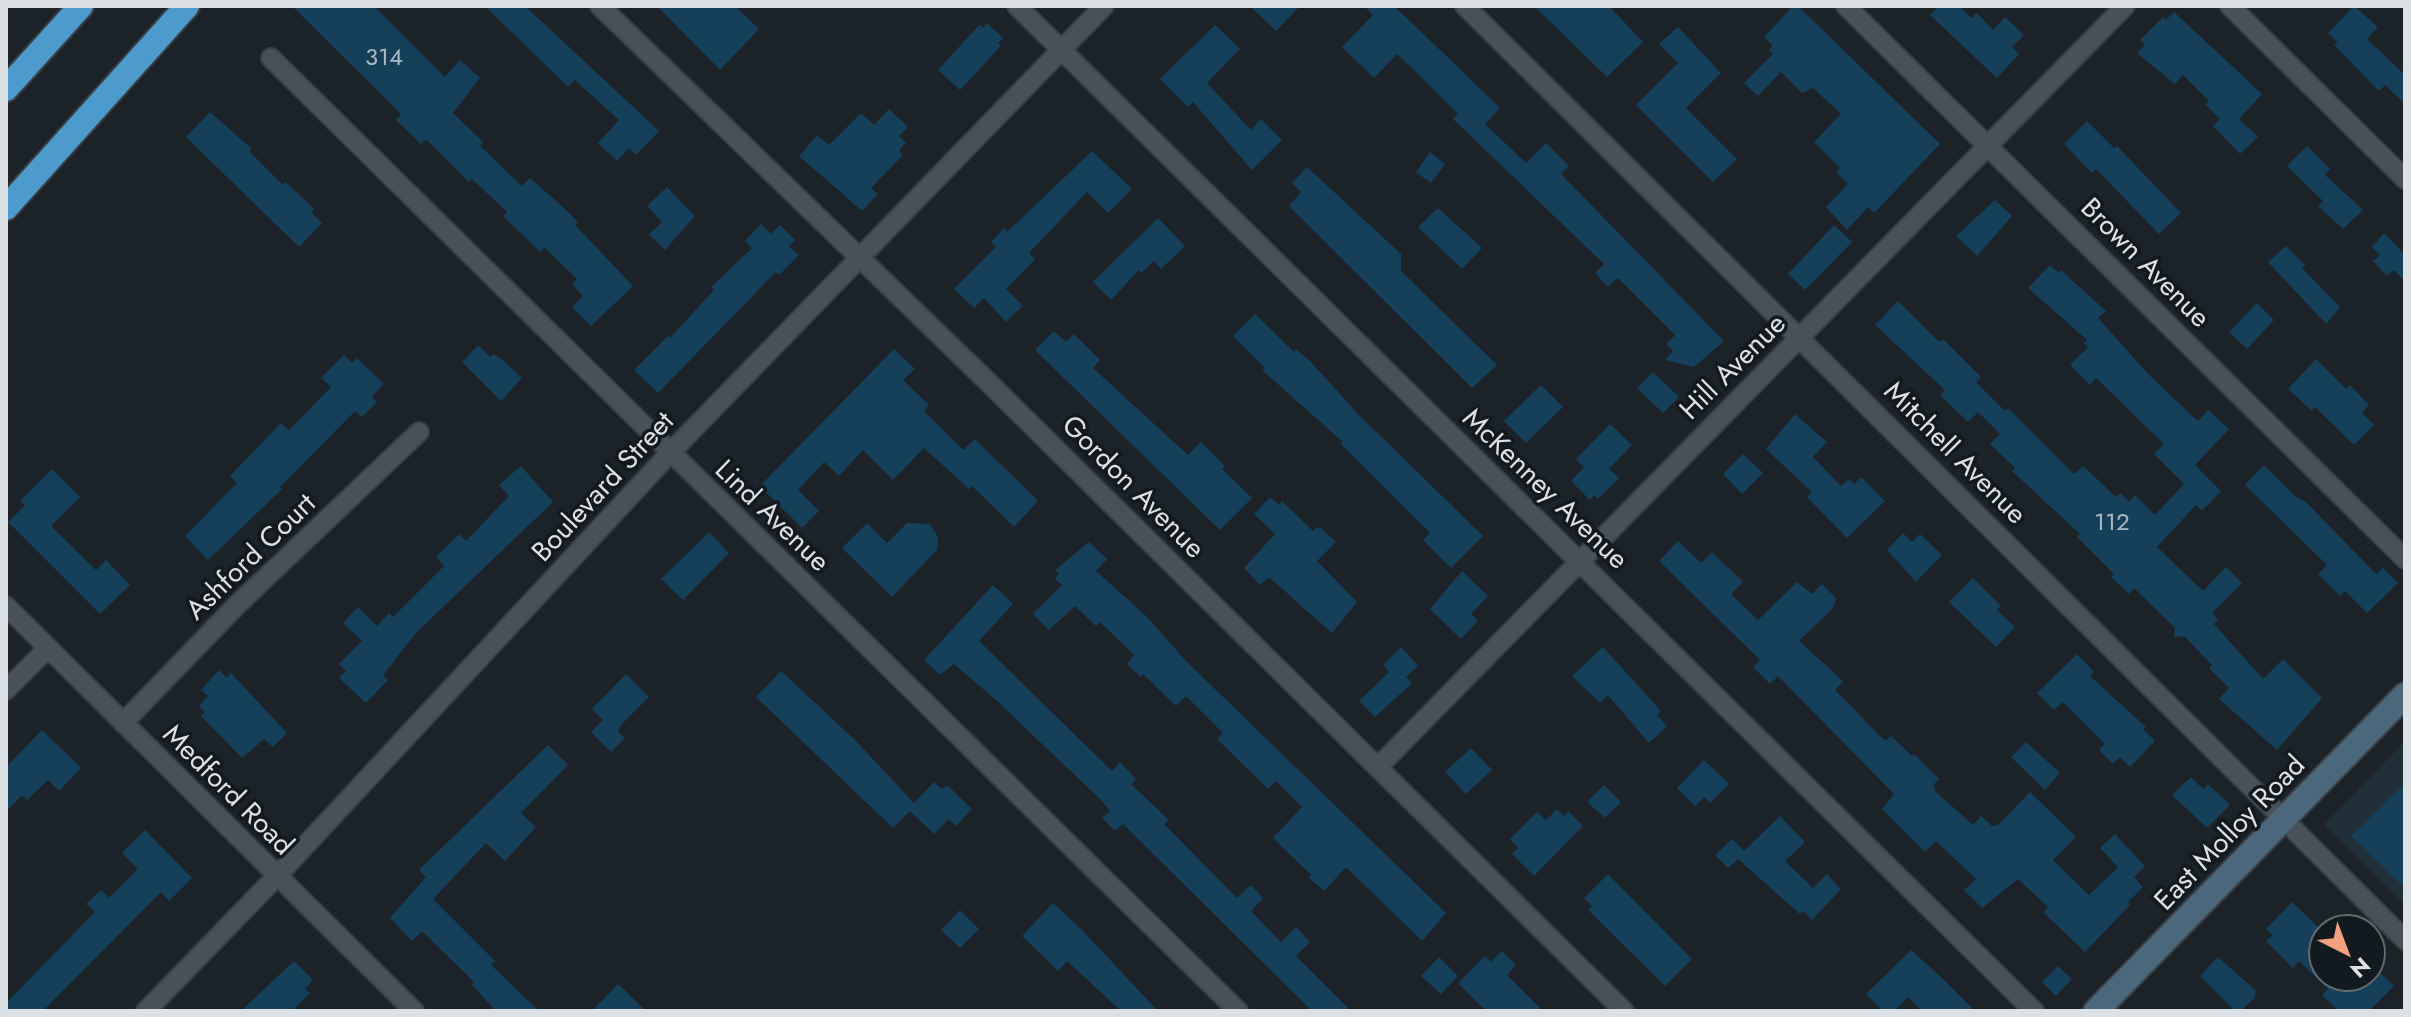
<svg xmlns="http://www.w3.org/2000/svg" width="2411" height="1017" viewBox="0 0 2411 1017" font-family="Jost,sans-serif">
	<rect width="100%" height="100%" fill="#1b2329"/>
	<path fill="#212f39" d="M2405,741V906L2324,825Z"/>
	<path fill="#163f59" d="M292,6H374L445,77L460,60L480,78L453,113L483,142L480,146L522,186L530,178L564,208L578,222L575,225L633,286L591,326L572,307L583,296L572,284L577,279L544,247L540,252L503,216L507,212L472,179L469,182L426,139L421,144L396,120L401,114Z
		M485,6H525L659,131L636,155L629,148L617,161L598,143L619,120L575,80L568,87Z
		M657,6H735L759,29L720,70Z
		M1250,6H1300L1276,31Z
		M1364,6H1394L1462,71L1500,108L1485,124L1526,163L1546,143L1569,166L1561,174L1724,341L1694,367L1665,360L1673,351L1666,344L1675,335L1618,278L1608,287L1595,273L1604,264L1453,119L1458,114L1410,66L1397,54L1374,78L1342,47L1373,15Z
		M1534,6H1609L1643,42L1607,77Z
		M1793,6H1798L1940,144L1874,213L1868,207L1847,230L1826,207L1848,184L1836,172L1840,168L1814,142L1841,114L1813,88L1802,93L1781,72L1758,96L1744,83L1773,54L1769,50L1773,46L1764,37Z
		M1939,6H1959L1971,18L1977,13L1993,30L2005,17L2024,35L2012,47L2019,54L1997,78L1930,15Z
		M2354,6L2378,27L2367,39L2405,75V104L2385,85L2379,91L2334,45L2338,42L2328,33Z
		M2174,12L2262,94L2239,119L2258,137L2240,154L2213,126L2220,119L2205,104L2209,101L2183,75L2175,84L2137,53L2145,45L2140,40L2163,17L2166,20Z
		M987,23L1003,38L998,43L1001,46L960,90L938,70L979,25L983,28Z
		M1215,25L1240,49L1207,83L1251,130L1261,119L1282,140L1252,170L1193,102L1188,107L1160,79Z
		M1678,27L1721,73L1686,108L1737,159L1713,182L1636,105L1678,63L1659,44Z
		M889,109L908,127L899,136L906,143L899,150L903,155L871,188L878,194L862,211L799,156L817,135L829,145L861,113L874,125Z
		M210,112L252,149L249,151L283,185L286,182L314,209L311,212L322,223L299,247L186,137Z
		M2087,121L2114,148L2117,146L2181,213L2159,234L2096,169L2092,173L2064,144Z
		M2307,146L2330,169L2325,175L2363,210L2343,229L2318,206L2323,201L2287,166Z
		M1092,151L1132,189L1108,213L1087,192L1029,253L1035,259L1006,289L1023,306L1006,322L984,298L974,308L954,289L996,247L991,242L1004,228L1007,232Z
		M1430,152L1445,164L1431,183L1416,172Z
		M1307,167L1401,254V271L1497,365L1472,388L1289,206L1301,192L1292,183Z
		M667,187L695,216L665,250L649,234L662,222L647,206Z
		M1995,200L2012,216L1977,256L1956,236Z
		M1438,208L1482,248L1462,269L1418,227Z
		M1158,218L1185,246L1161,269L1154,261L1141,273L1139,270L1111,300L1093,282Z
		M761,224L771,234L780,225L795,240L789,246L799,255L779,275L776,272L658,393L634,370L668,336L670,338L714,290L711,287L752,248L745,241Z
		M1834,225L1852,242L1805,290L1788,274Z
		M2384,233L2405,255V281L2394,270L2387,276L2373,261L2380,255L2372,247Z
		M2286,246L2305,265L2302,268L2340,307L2326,324L2268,262Z
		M2050,265L2058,273L2061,270L2106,311L2098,318L2150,376L2198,421L2208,410L2229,429L2195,465L2221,491L2202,511L2196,505L2157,547L2203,591L2226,567L2242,583L2212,613L2218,619L2214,624L2263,679L2283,659L2322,698L2277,750L2219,699L2229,688L2209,668L2212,665L2184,636L2174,637L2175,628L2134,588L2129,594L2111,577L2114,574L2077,537L2080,534L2012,471L2015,468L1990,444L2000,434L1978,412L1968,422L1940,395L1945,390L1875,325L1898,301L1939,342L1943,339L1981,377L1976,382L2005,411L2008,408L2074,474L2083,466L2116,497L2121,493L2129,502L2135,495L2155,515L2184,484L2154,454L2164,444L2096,378L2090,385L2070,365L2088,347L2084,343L2087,340L2028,288Z
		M2257,303L2274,320L2247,349L2229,332Z
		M1255,314L1294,352L1296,349L1310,361L1360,416L1483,536L1451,568L1423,540L1430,533L1341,444L1343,442L1262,370L1265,368L1233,336Z
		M1054,331L1066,342L1074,334L1100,360L1093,368L1188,455L1201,442L1225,466L1222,469L1252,498L1220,530L1035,350Z
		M478,345L490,357L493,354L503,360L522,378L501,401L462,362Z
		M894,349L915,369L903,380L929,405L924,411L963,450L975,439L1038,501L1014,527L972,486L969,489L924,448L893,480L863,450L839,476L824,462L798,490L819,511L802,528L760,486Z
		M344,355L352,363L357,358L384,384L372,397L377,402L362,417L355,411L280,487L282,489L208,560L185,536L237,483L230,476L281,423L289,430L331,387L321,378Z
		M2316,359L2346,389L2350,385L2369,405L2362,413L2374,425L2354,445L2315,407L2312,411L2288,389Z
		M1653,372L1679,397L1663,413L1637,388Z
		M1541,385L1563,407L1526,443L1504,421Z
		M1795,414L1827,442L1813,457L1841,486L1849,479L1854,484L1861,477L1885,501L1847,538L1807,497L1812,492L1766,449Z
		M1610,424L1632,445L1609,469L1619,478L1598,499L1594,495L1590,500L1571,481L1584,467L1576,459Z
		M1743,454L1763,473L1742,494L1723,474Z
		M2264,465L2296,497L2306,502L2376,574L2383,568L2398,583L2367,613L2345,591L2340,596L2318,574L2327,565L2245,485Z
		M521,466L553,502L416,633L383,675L388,680L366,703L339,678L346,671L339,664L362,641L343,623L358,607L377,626L389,613L393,617L444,566L436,557L459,534L466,541L509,496L499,485Z
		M52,469L80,497L51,526L96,570L106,560L130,585L100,614L8,522L25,505L20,501Z
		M1270,497L1279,505L1282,501L1313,531L1317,527L1322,529L1336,542L1317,561L1357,602L1332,633L1269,577L1260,585L1244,568L1275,534L1254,514Z
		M867,523L887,543L907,523L930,524L938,537L937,550L892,597L842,548Z
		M709,532L729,553L683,600L661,579Z
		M1903,533L1912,542L1920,534L1942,555L1916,582L1887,550Z
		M1678,541L1701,563L1712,552L1743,582L1731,594L1758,620L1797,582L1812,594L1822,584L1836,598L1833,608L1799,641L1843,681L1835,690L1885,741L1891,736L1912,756L1914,754L1939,779L1933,785L1936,792L1973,825L1981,816L1992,826L1998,825L2030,792L2076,837L2053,860L2089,895L2118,867L2100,848L2115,834L2145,866L2134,877L2143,887L2128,902L2130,905L2085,952L2043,912L2048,907L2018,879L1982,908L1964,890L1976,879L1936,841L1925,852L1882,809L1894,794L1778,676L1770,684L1753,667L1760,660L1659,561Z
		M1089,542L1107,559L1096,571L1146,616L1186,661L1446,913L1422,941L1346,867L1324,891L1309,878L1311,875L1273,838L1302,807L1276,781L1268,789L1217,739L1223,733L1186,696L1176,706L1143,674L1141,677L1127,664L1134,655L1100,622L1096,626L1075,606L1049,630L1033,614L1062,585L1055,579L1059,574L1055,570Z
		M1462,571L1488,596L1471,614L1478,621L1461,639L1430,609Z
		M1973,578L2001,606L1997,610L2015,627L1996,647L1949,602Z
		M993,585L1013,604L979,641L1112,771L1120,762L1136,779L1131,784L1169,820L1164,824L1237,898L1251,885L1263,898L1251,911L1281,942L1296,927L1310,942L1296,956L1351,1011H1312L1123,824L1115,831L1102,818L1110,811L1101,800L998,702L954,664L940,675L924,660Z
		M1401,647L1418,666L1406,677L1412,683L1375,717L1359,701L1389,672L1383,665Z
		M1603,647L1661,711L1657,715L1667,726L1649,743L1608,695L1600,703L1572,676Z
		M2077,654L2094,672L2090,676L2146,727L2143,729L2155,741L2130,767L2120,757L2113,764L2099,750L2105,744L2063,702L2054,710L2037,693Z
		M219,670L227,678L231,673L287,733L273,747L264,739L242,758L201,716L205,712L199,706L208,696L201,690Z
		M781,671L855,740L914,803L934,782L942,789L947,785L972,809L956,826L949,819L934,834L910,811L893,828L756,697Z
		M626,674L649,697L622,724L618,731L625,738L611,752L591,732L603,720L592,709Z
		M42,730L81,768L59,791L48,780L27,800L22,795L6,812V767Z
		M2026,742L2060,773L2045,790L2011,757Z
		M548,745L568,765L521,813L536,827L505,861L486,843L433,899L495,961L491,965L539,1011H496L472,985L474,982L422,931L412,941L390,918L426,877L419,870Z
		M1471,748L1492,770L1466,794L1445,772Z
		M1704,760L1729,784L1710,803L1705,797L1695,806L1677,788Z
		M2191,777L2203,789L2208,784L2230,805L2207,828L2172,795Z
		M2405,783V888L2351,836Z
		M1604,785L1621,802L1605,818L1587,802Z
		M1557,809L1564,816L1568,811L1583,826L1534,876L1512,854L1518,848L1510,839L1537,812L1546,820Z
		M1780,816L1805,842L1785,861L1813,888L1827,874L1841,889L1812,920L1803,911L1800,914L1738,859L1728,868L1715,855L1732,839L1744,851Z
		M145,830L192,878L169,901L161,892L43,1011H6V1003L95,912L86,904L101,890L109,898L138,869L122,853Z
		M1608,874L1692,959L1665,986L1588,910L1592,906L1584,898Z
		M2292,902L2323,932V977H2371V964L2394,986L2369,1011H2339L2322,995L2328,989L2299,961L2293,968L2266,941L2273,935L2266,929Z
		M1053,903L1081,929L1158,1011H1121L1067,961L1058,971L1022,936Z
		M960,910L979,929L960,948L941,930Z
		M1911,950L1942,978L1975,1011H1922L1908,997L1894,1011H1883L1866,994Z
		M1502,951L1516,965L1507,975L1543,1011H1486L1458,983L1485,956L1491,962Z
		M1439,957L1458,976L1441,994L1421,976Z
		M2218,957L2256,991L2255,997L2241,1011H2235L2200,976Z
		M294,961L313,980L305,989L310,993L292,1011H241Z
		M2058,966L2072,979L2056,996L2042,982Z
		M618,984L646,1011H592Z"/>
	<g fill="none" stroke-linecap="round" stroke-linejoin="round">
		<g stroke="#393f45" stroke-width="22">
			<path id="street" d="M600,6L988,382L1624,1011
				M1017,6L2034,1011
				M1465,6L2405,940
				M1846,6L2405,559
				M2230,6L2405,179
				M271,58L1238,1011
				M6,606L414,1011
				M6,690L48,648
				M123,723L236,606L419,432
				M1379,766L2125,6
				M146,1011L277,876L669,454L1104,6"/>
		</g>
		<g stroke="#393f45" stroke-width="28">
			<path id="secondary" d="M2096,1011L2405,695"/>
		</g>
		<g stroke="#393f45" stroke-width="28">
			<path id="highway" d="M6,89L81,6
				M6,208L187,6"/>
		</g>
		<use href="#street" stroke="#485158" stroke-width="18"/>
		<use href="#secondary" stroke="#4a677b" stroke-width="24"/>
		<use href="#highway" stroke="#4d9acd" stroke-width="24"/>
	</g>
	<g text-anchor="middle" stroke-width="7" stroke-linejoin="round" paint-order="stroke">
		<g font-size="24" fill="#aab8c2">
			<text x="384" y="65">314</text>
			<text x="2112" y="530">112</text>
		</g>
		<g font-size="28" fill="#dbe1e5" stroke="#121a1f">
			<text transform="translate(2146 262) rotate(45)" y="10">Brown Avenue</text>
			<text transform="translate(1732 366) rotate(-45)" y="10">Hill Avenue</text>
			<text transform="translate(1956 452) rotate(45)" y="10">Mitchell Avenue</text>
			<text transform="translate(602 486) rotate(-47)" y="10">Boulevard Street</text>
			<text transform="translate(1134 486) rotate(45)" y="10">Gordon Avenue</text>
			<text transform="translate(1546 488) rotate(44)" y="10">McKenney Avenue</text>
			<text transform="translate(773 515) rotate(44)" y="10">Lind Avenue</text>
			<text transform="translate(250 556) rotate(-44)" y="10">Ashford Court</text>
			<text transform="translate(229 789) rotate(45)" y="10">Medford Road</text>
			<text transform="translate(2229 832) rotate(-46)" y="10">East Molloy Road</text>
		</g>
	</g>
	<rect width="2411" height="1017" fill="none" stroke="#dbe1e5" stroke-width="16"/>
	<g transform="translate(2347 953) rotate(138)"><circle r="38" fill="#121a1f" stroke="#626a6e" stroke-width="2"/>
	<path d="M0-6L14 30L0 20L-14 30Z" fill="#f2a07f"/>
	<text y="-12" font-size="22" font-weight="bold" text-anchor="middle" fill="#dbe1e5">N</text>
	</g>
</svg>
